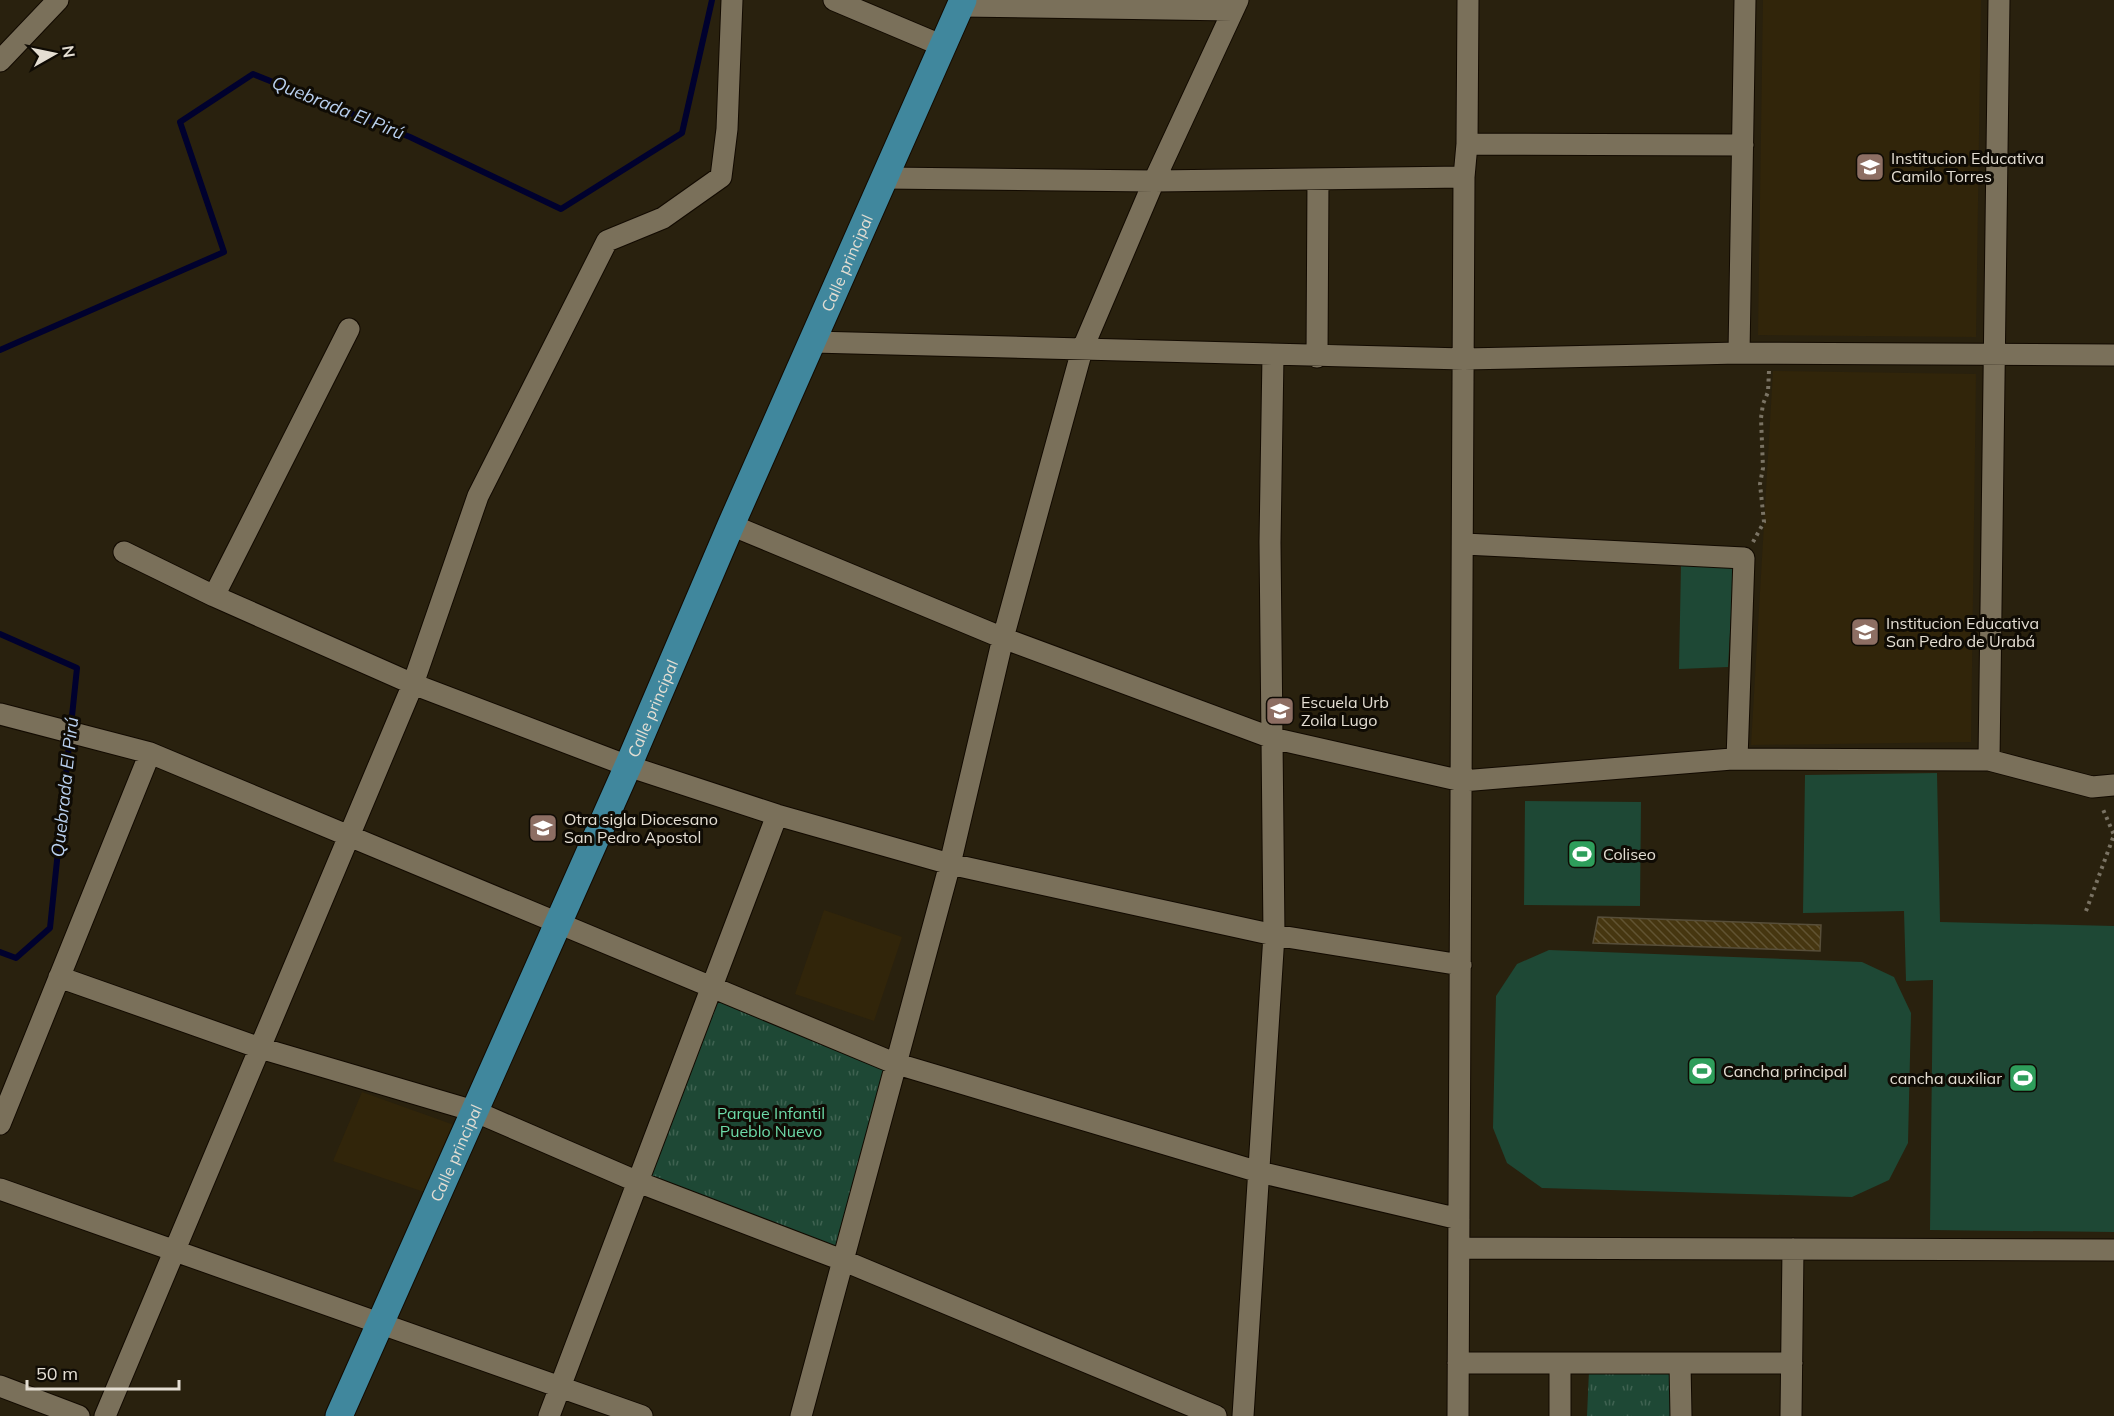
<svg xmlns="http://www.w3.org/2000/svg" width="2114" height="1416" viewBox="0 0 2114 1416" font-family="Mulish,sans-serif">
	<defs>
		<pattern id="grass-tufts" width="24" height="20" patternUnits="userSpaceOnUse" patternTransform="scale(1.5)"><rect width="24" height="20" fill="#1e4835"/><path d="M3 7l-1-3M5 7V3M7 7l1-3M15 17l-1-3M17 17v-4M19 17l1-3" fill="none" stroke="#3f6251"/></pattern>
		<pattern id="building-back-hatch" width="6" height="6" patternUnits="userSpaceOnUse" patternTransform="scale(1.5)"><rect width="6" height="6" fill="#463610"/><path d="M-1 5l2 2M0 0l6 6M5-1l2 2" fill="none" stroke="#615332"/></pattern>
	</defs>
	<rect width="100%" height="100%" fill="#29210e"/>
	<path fill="#31250a" d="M1763,0H1981L1976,337L1758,335Z
		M1773,371L1976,374L1971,742L1751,745Z
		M824,910L902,937L874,1021L795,994Z
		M362,1092L457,1126L427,1193L333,1161Z"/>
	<path fill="url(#grass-tufts)" d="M712,986L894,1063L842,1260L638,1182Z
		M1589,1371H1674V1416H1587Z"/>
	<path fill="#1e4835" d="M1681,564H1734L1728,667L1679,669Z
		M1937,773L1940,922L2114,926V1232L1930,1230L1933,980L1906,981L1904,911L1803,913L1805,775Z
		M1525,801L1641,802L1640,906L1524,905Z
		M1549,950L1862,962L1894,977L1911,1013L1908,1143L1889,1180L1852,1197L1542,1188L1507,1163L1493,1128L1496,996L1517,964Z"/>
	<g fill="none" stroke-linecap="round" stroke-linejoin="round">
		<path stroke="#00012e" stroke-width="6" d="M0,350L224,252L180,122L253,74L410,137L561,209L682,133L712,0
			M0,634L77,668L50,928L16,958L0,952"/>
	</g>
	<path fill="url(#building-back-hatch)" stroke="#574e39" stroke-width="1.5" d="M1598,917L1821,925L1820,951L1593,943Z"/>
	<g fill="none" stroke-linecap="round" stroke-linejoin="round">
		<g stroke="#120a00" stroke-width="23">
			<path id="minor" d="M834,0L943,46
				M961,6L1233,10
				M0,61L58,0
				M1467,144L1743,145
				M885,178L1154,181L1464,177
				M813,342L1464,359L1739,353L2114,355
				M1739,353L1745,0
				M1317,357L1318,180
				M731,525L1003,638L1272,738L1462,781L1732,759L1989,760L2092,787L2114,785
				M1464,544L1744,558L1737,759
				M124,552L214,596L413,684L628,766L777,815L950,864L1274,935L1461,965
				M214,596L349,329
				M0,714L150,753L894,1063L1259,1172L1459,1219
				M1989,760L1999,0
				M59,977L260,1048L474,1111L638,1182L842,1260L1216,1416
				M0,1124L150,753
				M0,1189L642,1416
				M1459,1248L2114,1250
				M1458,1363H1792
				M1560,1363V1416
				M1680,1363L1681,1416
				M0,1386L79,1416
				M105,1416L413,684L478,496L607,241L663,218L721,177L727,129L732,0
				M549,1416L777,815
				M801,1416L950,864L1003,638L1082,350L1154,181L1238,0
				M1243,1416L1274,935L1270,542L1273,355
				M1458,1416L1464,177L1467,144L1468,0
				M1791,1416L1793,1249"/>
		</g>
		<g stroke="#120a00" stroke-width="29">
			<g id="major">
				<path id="s1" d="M339,1416L628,766L731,525L963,0"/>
			</g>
		</g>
		<path stroke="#7a7364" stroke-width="4" stroke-dasharray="3 4.5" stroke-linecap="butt" d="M1753,542L1764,522L1760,484L1763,468L1761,418L1763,404L1768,392L1769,371
			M2086,911L2114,835L2102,807"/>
		<use href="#minor" stroke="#7a705a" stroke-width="21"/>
		<use href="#major" stroke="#40879d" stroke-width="27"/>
	</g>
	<defs>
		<g id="school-square" transform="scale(1.5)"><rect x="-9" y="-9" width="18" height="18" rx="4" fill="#8d6e63" stroke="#0f0b04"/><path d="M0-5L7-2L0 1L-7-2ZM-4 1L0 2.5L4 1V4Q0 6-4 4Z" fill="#fff"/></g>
		<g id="stadium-square" transform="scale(1.5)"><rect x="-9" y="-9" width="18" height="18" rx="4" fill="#2e9e5b" stroke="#0f0b04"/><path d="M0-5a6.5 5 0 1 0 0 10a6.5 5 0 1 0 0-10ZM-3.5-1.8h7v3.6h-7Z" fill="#fff"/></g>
	</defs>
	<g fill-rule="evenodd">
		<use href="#school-square" x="1870" y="167"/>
		<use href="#school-square" x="1865" y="632"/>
		<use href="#school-square" x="1280" y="711"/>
		<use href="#school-square" x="543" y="828"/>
		<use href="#stadium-square" x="1582" y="854"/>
		<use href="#stadium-square" x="1702" y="1071"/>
		<use href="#stadium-square" x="2023" y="1078"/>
	</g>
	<g text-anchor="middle" stroke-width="6" stroke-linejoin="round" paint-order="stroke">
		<g font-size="16" fill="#e4ded3" stroke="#0f0b04" text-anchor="start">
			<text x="1891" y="164">Institucion Educativa<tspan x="1891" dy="18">Camilo Torres</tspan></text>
			<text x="1886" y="629">Institucion Educativa<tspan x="1886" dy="18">San Pedro de Urabá</tspan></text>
			<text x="1301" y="708">Escuela Urb<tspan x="1301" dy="18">Zoila Lugo</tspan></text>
			<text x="564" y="825">Otra sigla Diocesano<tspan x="564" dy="18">San Pedro Apostol</tspan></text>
			<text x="1603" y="860">Coliseo</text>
			<text x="1723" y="1077">Cancha principal</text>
			<text x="2002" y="1084" text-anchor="end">cancha auxiliar</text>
		</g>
		<g font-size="16" fill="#e4ded3" stroke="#0f0b04">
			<text dy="6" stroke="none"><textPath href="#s1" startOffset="1260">Calle principal</textPath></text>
			<text dy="6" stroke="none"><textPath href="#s1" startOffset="774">Calle principal</textPath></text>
			<text dy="6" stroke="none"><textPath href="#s1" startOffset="288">Calle principal</textPath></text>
		</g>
		<g font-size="16" fill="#6ddba9" stroke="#0f0b04">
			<text x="771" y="1119">Parque Infantil<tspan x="771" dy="18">Pueblo Nuevo</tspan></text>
		</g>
		<g font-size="18" font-style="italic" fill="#b9d0ef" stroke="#0f0b04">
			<text transform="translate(338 108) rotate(22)" y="6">Quebrada El Pirú</text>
			<text transform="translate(65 787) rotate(-84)" y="6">Quebrada El Pirú</text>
		</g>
	</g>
	<g transform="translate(54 54) rotate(81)" stroke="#0f0b04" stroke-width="4.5" paint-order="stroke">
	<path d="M0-4.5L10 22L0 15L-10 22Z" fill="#e4ded3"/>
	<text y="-9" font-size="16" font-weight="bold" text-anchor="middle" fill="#e4ded3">N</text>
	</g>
	<path d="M27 1380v9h152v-9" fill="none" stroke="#e4ded3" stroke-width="3"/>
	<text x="36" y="1380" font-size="18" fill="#e4ded3" stroke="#0f0b04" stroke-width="4.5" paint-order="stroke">50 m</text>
</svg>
